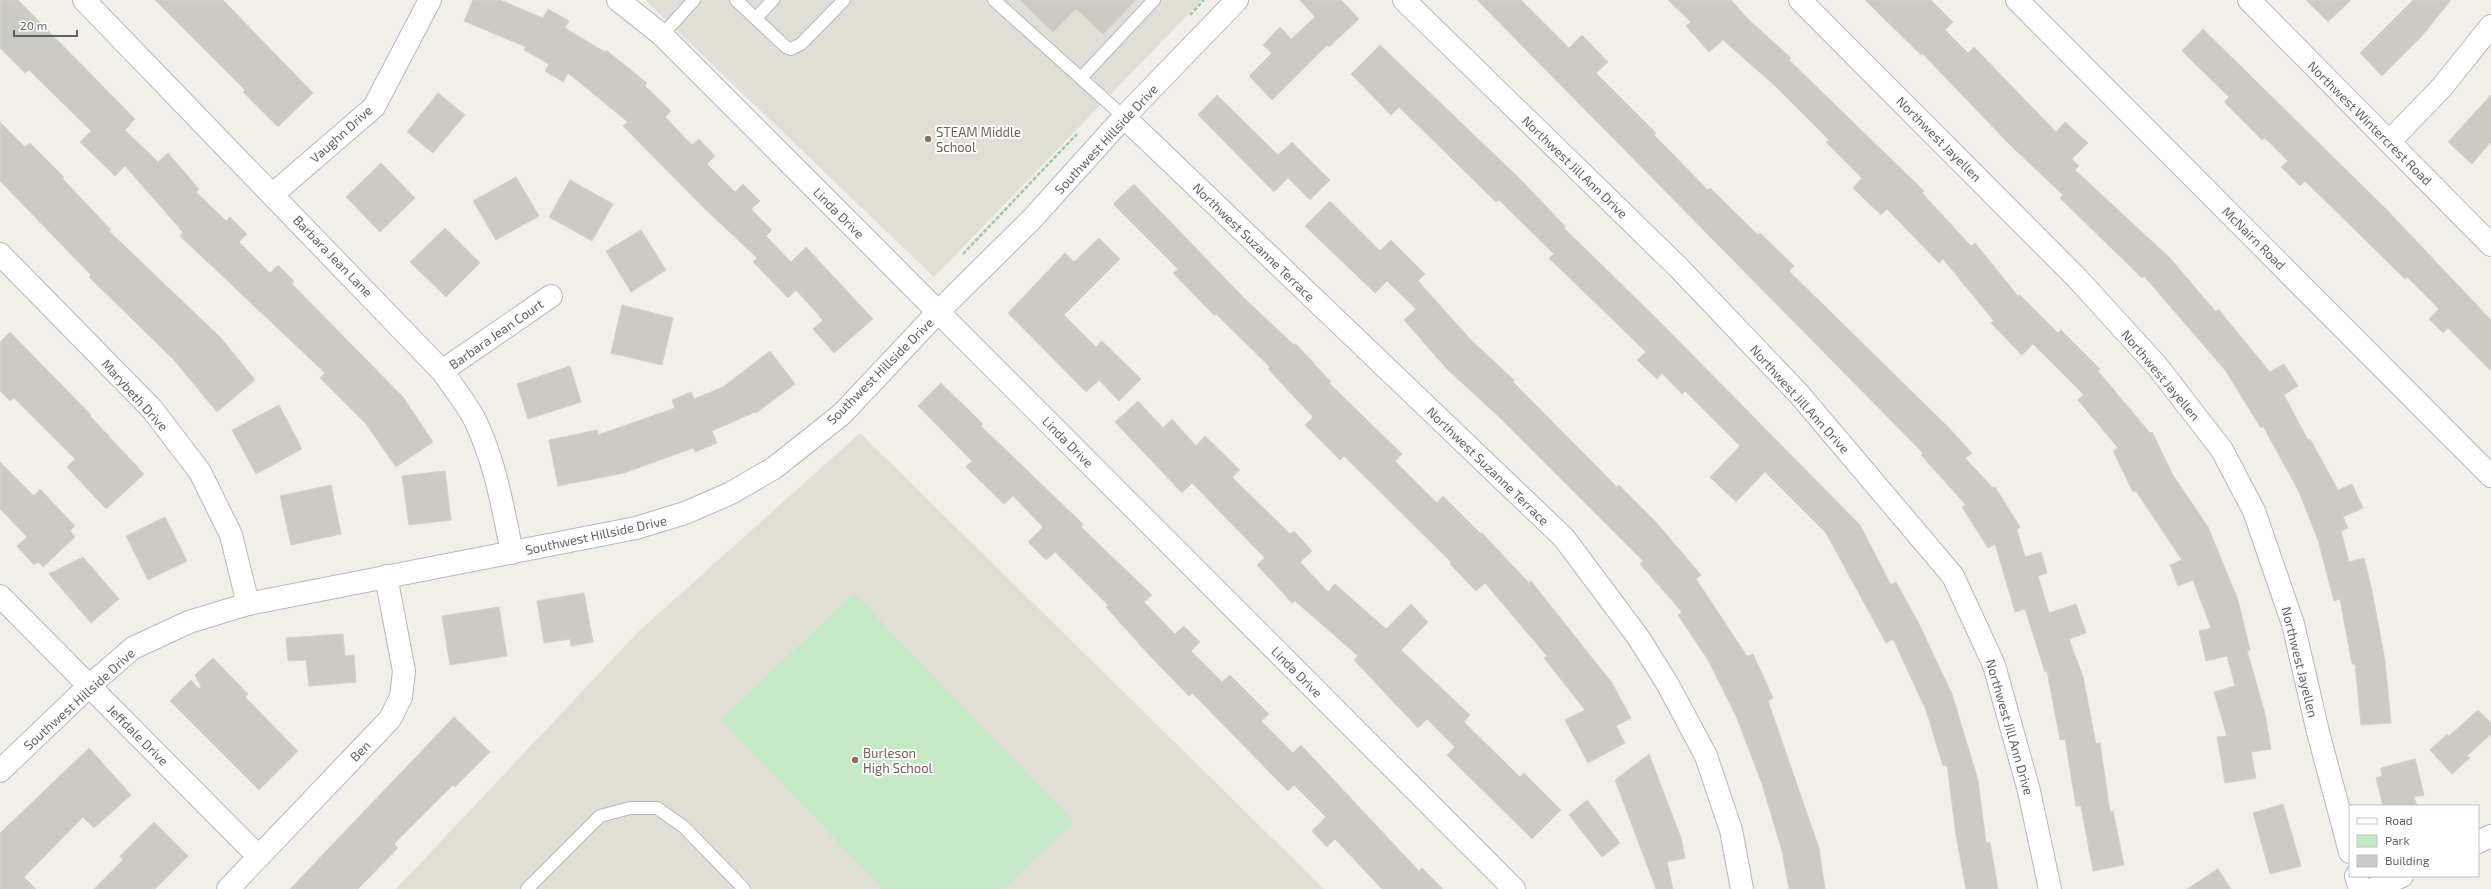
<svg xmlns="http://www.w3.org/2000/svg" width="2491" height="889" viewBox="0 0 2491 889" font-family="'Exo 2',sans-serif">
	<rect width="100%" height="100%" fill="#f1efe8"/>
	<path fill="#e1ded6" d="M647,0H1202L934,277L646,1Z
		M860,433L1324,889H396L638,632Z"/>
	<path fill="#c5e8c5" d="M854,593L1074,822L1003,889H883L721,720Z"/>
	<path fill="#cccac5" stroke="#d6d1c6" d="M0,0H18L135,119L125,130L158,162L168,153L199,189L196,192L226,221L230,217L247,234L239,242L270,273L278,265L294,281L292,284L403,397L433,442L396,467L366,424L320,378L325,373L180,236L183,232L125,166L115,176L80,142L91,131L29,70L25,73L0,48Z
		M155,0H223L313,93L278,127L243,92L245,90Z
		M473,0H500L543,18L548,9L569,21L565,28L605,52L606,50L647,83L645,86L671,111L665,117L692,145L699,139L715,156L707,164L735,192L743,184L760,201L751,209L772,230L766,236L791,262L806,247L873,319L834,353L813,329L823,320L796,290L788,298L753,262L757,258L704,208L623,126L628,122L568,73L563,82L545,71L549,64L524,50L526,47L464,21Z
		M1020,0H1136L1103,34L1076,9L1053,32Z
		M1300,0H1341L1359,19L1329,47L1327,45L1272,100L1249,76L1272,53L1263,45L1280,27L1291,39L1315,17Z
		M1477,0H1521L1569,48L1582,35L1608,62L1596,73L1656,133L1654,135L1708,190L1710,188L1758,235L1760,233L1794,266L1789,271L1950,429L1972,453L1965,458L1993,488L1995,487L2020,527L2017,530L2025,557L2041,552L2047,573L2038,576L2049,613L2076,604L2086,633L2069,639L2083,677L2096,744L2100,743L2110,812L2113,811L2124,865L2093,871L2081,806H2076L2065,739L2060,740L2047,671L2045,672L2025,609L2015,612L1995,544L1988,548L1962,507L1966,505L1921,455L1923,453Z
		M1668,0H1731L1748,19L1791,58L1789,60L1924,191L1922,193L1971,246L1975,243L2018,296L2020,295L2058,333L2061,330L2100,369L2098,371L2150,433L2152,432L2173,475L2208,527L2238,600L2250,650H2247L2265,714L2271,749L2251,752L2256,778L2225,783L2217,737L2227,736L2214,692L2235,686L2227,656L2206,661L2199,631L2211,628L2193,580L2178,586L2170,565L2182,560L2136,491L2133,492L2113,451L2118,448L2078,400L2084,395L2033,344L2022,355L1991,323L1994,321L1943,259L1939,263L1887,209L1881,215L1853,188L1862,178L1826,142L1829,140L1773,84L1723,40L1709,52L1686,26L1691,22Z
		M1865,0H1931L1953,22L1945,30L1968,53L1974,47L2056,132L2065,122L2088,143L2072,159L2079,166L2075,170L2170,258L2216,312L2218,309L2270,372L2284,364L2298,386L2284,395L2308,440L2310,439L2338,490L2352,484L2363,508L2343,517L2348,528L2341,531L2349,562L2364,558L2372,591L2385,661L2391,723L2361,725L2355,664H2352L2340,599L2334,601L2318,540L2299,492L2263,426L2261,428L2225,370L2144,276L2142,278L2060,198L2063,195L2010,145L1922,53L1921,55Z
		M2306,0H2351L2328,22Z
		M2413,0H2451L2421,37L2382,76L2360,53Z
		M2203,29L2386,209L2491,320V371L2448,328L2443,333L2429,319L2439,309L2407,277L2405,279L2305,181L2300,186L2281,167L2288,161L2265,138L2262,140L2224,102L2229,97L2182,51Z
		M1380,45L1520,179L1565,226L1564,228L1659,321L1860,525L1891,585L1896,582L1918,622L1952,694L1978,780L1986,843L1990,842L1998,889H1966L1956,835L1947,765L1943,766L1926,710L1893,639L1886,643L1826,533L1765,472L1736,502L1710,477L1740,446L1685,391L1682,394L1662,373L1657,379L1637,360L1646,352L1549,258L1554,254L1499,200L1496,202L1399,107L1391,115L1351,74Z
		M438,93L465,115L433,153L407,132Z
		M1217,95L1278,155L1292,142L1330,180L1310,200L1288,178L1274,192L1198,115Z
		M2491,95V142L2472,164L2448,142Z
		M0,122L25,147L30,143L64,177L62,178L111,230L109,231L221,338L255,380L217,412L174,360L89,277L91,275L0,181Z
		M381,163L415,198L380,232L346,197Z
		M516,177L539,216L496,240L473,201Z
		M570,180L613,204L592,241L549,217Z
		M1134,184L1244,298L1294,345L1296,344L1331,382L1329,383L1402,454L1395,461L1437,503L1443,496L1481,534L1482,533L1529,583L1531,581L1612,683L1631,718L1616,726L1625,743L1588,763L1565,720L1585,710L1544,658L1547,656L1485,583L1476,591L1450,564L1451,562L1344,456L1340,460L1305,425L1313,417L1268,369L1270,367L1216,314L1214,315L1173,273L1178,269L1113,204Z
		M1330,201L1380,251L1391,240L1425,274L1418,281L1471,340L1514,380L1513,382L1617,487L1619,485L1655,521L1701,575L1696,579L1747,656L1753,654L1773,698L1768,701L1819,848L1825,889H1789L1782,851L1762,784L1736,716L1708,660L1678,615L1682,612L1640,564L1643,561L1498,416L1447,369L1404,320L1416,309L1387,281L1375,293L1305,226Z
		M445,228L480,263L446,297L410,262Z
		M641,230L666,270L631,292L606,251Z
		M1099,238L1120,259L1064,315L1096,347L1102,341L1141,379L1119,401L1099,380L1086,392L1008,313L1065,253L1074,262Z
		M622,305L673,318L662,365L611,353Z
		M10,332L91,415L90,416L144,474L106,509L67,467L75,459L14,398L10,401L0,391V342Z
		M770,351L795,384L756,413L755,412L712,431L717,443L695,452L693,448L624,473L558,486L549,440L597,430L598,435L675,408L672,400L691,392L694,399L723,387Z
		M570,366L581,402L528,419L517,384Z
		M941,383L983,424L981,426L1083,524L1081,527L1152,595L1144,602L1175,634L1184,626L1200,642L1191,651L1222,682L1230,675L1269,714L1261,721L1293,753L1301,745L1419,871L1422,868L1443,889H1382L1335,839L1327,847L1312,831L1326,817L1294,785L1288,791L1192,693L1189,696L1151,657L1106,607L1108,605L1055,552L1046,560L1028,542L1043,527L1013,496L1004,504L966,467L972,461L918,406Z
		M1138,401L1163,428L1172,419L1196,446L1205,436L1240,470L1232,477L1290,534L1294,531L1312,551L1300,562L1328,592L1335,584L1386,629L1411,604L1428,622L1401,650L1470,715L1464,722L1520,777L1524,773L1561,810L1532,839L1447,755L1455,747L1427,719L1418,728L1354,660L1358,656L1295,601L1292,603L1257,565L1265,558L1192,483L1182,493L1115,422Z
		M279,405L302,449L256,474L232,430Z
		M0,462L34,496L40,489L75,526L70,531L75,537L43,567L38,562L34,565L17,546L27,537L0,509Z
		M445,471L451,520L409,525L402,476Z
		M331,485L341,534L291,545L280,496Z
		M165,517L187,561L148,580L126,536Z
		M83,557L119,599L91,623L49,574Z
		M584,593L593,642L571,646L570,639L544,643L537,601Z
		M499,607L507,656L450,665L442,616Z
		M343,634L345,656L354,655L356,682L309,686L306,660L288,661L286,638Z
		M213,658L248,694L245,697L298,751L259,790L170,701L191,680L199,689L201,687L195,675Z
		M2478,710L2491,723V734L2467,756L2470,758L2452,774L2430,750L2447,734L2449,736Z
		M454,717L490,752L455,787L453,785L394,844L398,848L358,889H290Z
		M89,748L131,795L94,828L83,817L24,877L36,889H0V833Z
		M1649,754L1681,838L1685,858L1667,862L1673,889H1656L1615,780Z
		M2415,759L2424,795L2414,797L2417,806H2383L2376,778L2382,776L2381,768Z
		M1587,800L1620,843L1602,857L1569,815Z
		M2283,804L2301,866L2270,874L2253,813Z
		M154,822L188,856L155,889H94L123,860L120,856Z
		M2218,869L2231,889H2187Z"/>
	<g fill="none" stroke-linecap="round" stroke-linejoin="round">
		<g stroke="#b5b8bc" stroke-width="14">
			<path id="service" d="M736,0L786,47L791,49L801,44L844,0
				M994,0L1124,117
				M756,18L773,0
				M662,35L694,0
				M1081,78L1154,0
				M527,889L600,816L630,808H657L684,827L744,889"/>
		</g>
		<g stroke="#b5b8bc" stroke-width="24">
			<path id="minor" d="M84,0L442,371C453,387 466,403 475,420C495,462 503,507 512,553
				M618,0L662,35L1514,889
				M1404,0L1679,268L1799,394L1953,576L1994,665L2029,791L2050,889
				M1800,0L2077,278L2157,366L2222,450L2254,511L2293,624L2318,732L2350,852
				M2017,0L2491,476
				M2249,0L2491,245
				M1124,117L1564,538L1638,637L1667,683L1706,756L1731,830L1742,889
				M2389,142L2442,87L2491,26
				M273,194L374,107L430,0
				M0,254L152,409L200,472L231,535L248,604
				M442,371L551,296
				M0,596L259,857
				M2478,842L2491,836
				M2356,876L2360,889
				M228,889L390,719L401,697L404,671L386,576
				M2373,889L2402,876"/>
		</g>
		<g stroke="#b5b8bc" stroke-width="24">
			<path id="tertiary" d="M0,771L89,686L133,648L189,622L248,604L636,528L685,513L731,493L774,468L842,414L938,312L1031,220L1124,117L1237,0"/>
		</g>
		<path stroke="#9cc7a9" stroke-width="2.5" stroke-dasharray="4 2" stroke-linecap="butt" d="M1190,15L1204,0
			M963,254L1077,134"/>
		<use href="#service" stroke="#fff" stroke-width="12"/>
		<use href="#minor" stroke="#fff" stroke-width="22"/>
		<use href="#tertiary" stroke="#fff" stroke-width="22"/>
	</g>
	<g fill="#8d6e63" stroke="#fff" stroke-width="1.5">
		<circle cx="928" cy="139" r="4"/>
		<circle cx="855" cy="760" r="4"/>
	</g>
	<g text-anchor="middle" stroke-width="4" stroke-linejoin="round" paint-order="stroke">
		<g font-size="13" fill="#5f6368" stroke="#fff">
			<text transform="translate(2370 123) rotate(45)" y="5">Northwest Wintercrest Road</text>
			<text transform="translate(341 134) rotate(-42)" y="5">Vaughn Drive</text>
			<text transform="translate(1106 139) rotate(-47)" y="5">Southwest Hillside Drive</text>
			<text transform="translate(1939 139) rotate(45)" y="5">Northwest Jayellen</text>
			<text transform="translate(1575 167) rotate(44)" y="5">Northwest Jill Ann Drive</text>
			<text transform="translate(839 213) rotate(45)" y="5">Linda Drive</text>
			<text transform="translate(2254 238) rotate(45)" y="5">McNairn Road</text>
			<text transform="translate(1254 242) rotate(44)" y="5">Northwest Suzanne Terrace</text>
			<text transform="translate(333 256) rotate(46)" y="5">Barbara Jean Lane</text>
			<text transform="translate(496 334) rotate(-35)" y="5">Barbara Jean Court</text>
			<text transform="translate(880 371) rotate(-45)" y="5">Southwest Hillside Drive</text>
			<text transform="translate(2161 375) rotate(50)" y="5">Northwest Jayellen</text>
			<text transform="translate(135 395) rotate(48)" y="5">Marybeth Drive</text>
			<text transform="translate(1800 399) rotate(48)" y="5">Northwest Jill Ann Drive</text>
			<text transform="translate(1068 442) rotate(45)" y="5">Linda Drive</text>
			<text transform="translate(1488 466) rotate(44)" y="5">Northwest Suzanne Terrace</text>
			<text transform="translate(596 535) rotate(-12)" y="5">Southwest Hillside Drive</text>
			<text transform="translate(2300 662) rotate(76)" y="5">Northwest Jayellen</text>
			<text transform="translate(1297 672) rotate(45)" y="5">Linda Drive</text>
			<text transform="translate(79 699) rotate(-42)" y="5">Southwest Hillside Drive</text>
			<text transform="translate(2010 727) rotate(74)" y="5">Northwest Jill Ann Drive</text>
			<text transform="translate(138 735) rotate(45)" y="5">Jeffdale Drive</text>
			<text transform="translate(360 751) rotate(-46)" y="5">Ben</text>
		</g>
		<g font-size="13" fill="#785e54" stroke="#fff" text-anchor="start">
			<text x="936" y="137">STEAM Middle<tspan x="936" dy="15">School</tspan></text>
			<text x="863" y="758">Burleson<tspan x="863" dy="15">High School</tspan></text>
		</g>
	</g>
	<rect x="2349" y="805" width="130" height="72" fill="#ffffff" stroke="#bfc1c3"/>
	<rect x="2357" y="818" width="20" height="6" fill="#ffffff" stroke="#bfc1c3"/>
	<text x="2385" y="825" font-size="12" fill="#5f6368">Road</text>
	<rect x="2357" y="835" width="20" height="12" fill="#c5e8c5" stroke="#bfc1c3"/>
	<text x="2385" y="845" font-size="12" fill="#5f6368">Park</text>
	<rect x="2357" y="855" width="20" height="12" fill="#cccac5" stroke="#bfc1c3"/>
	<text x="2385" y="865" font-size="12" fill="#5f6368">Building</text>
	<path d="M14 30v6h63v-6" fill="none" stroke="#5f6368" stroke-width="2"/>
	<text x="20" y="30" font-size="12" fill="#5f6368" stroke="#ffffff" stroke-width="3" paint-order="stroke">20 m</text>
</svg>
